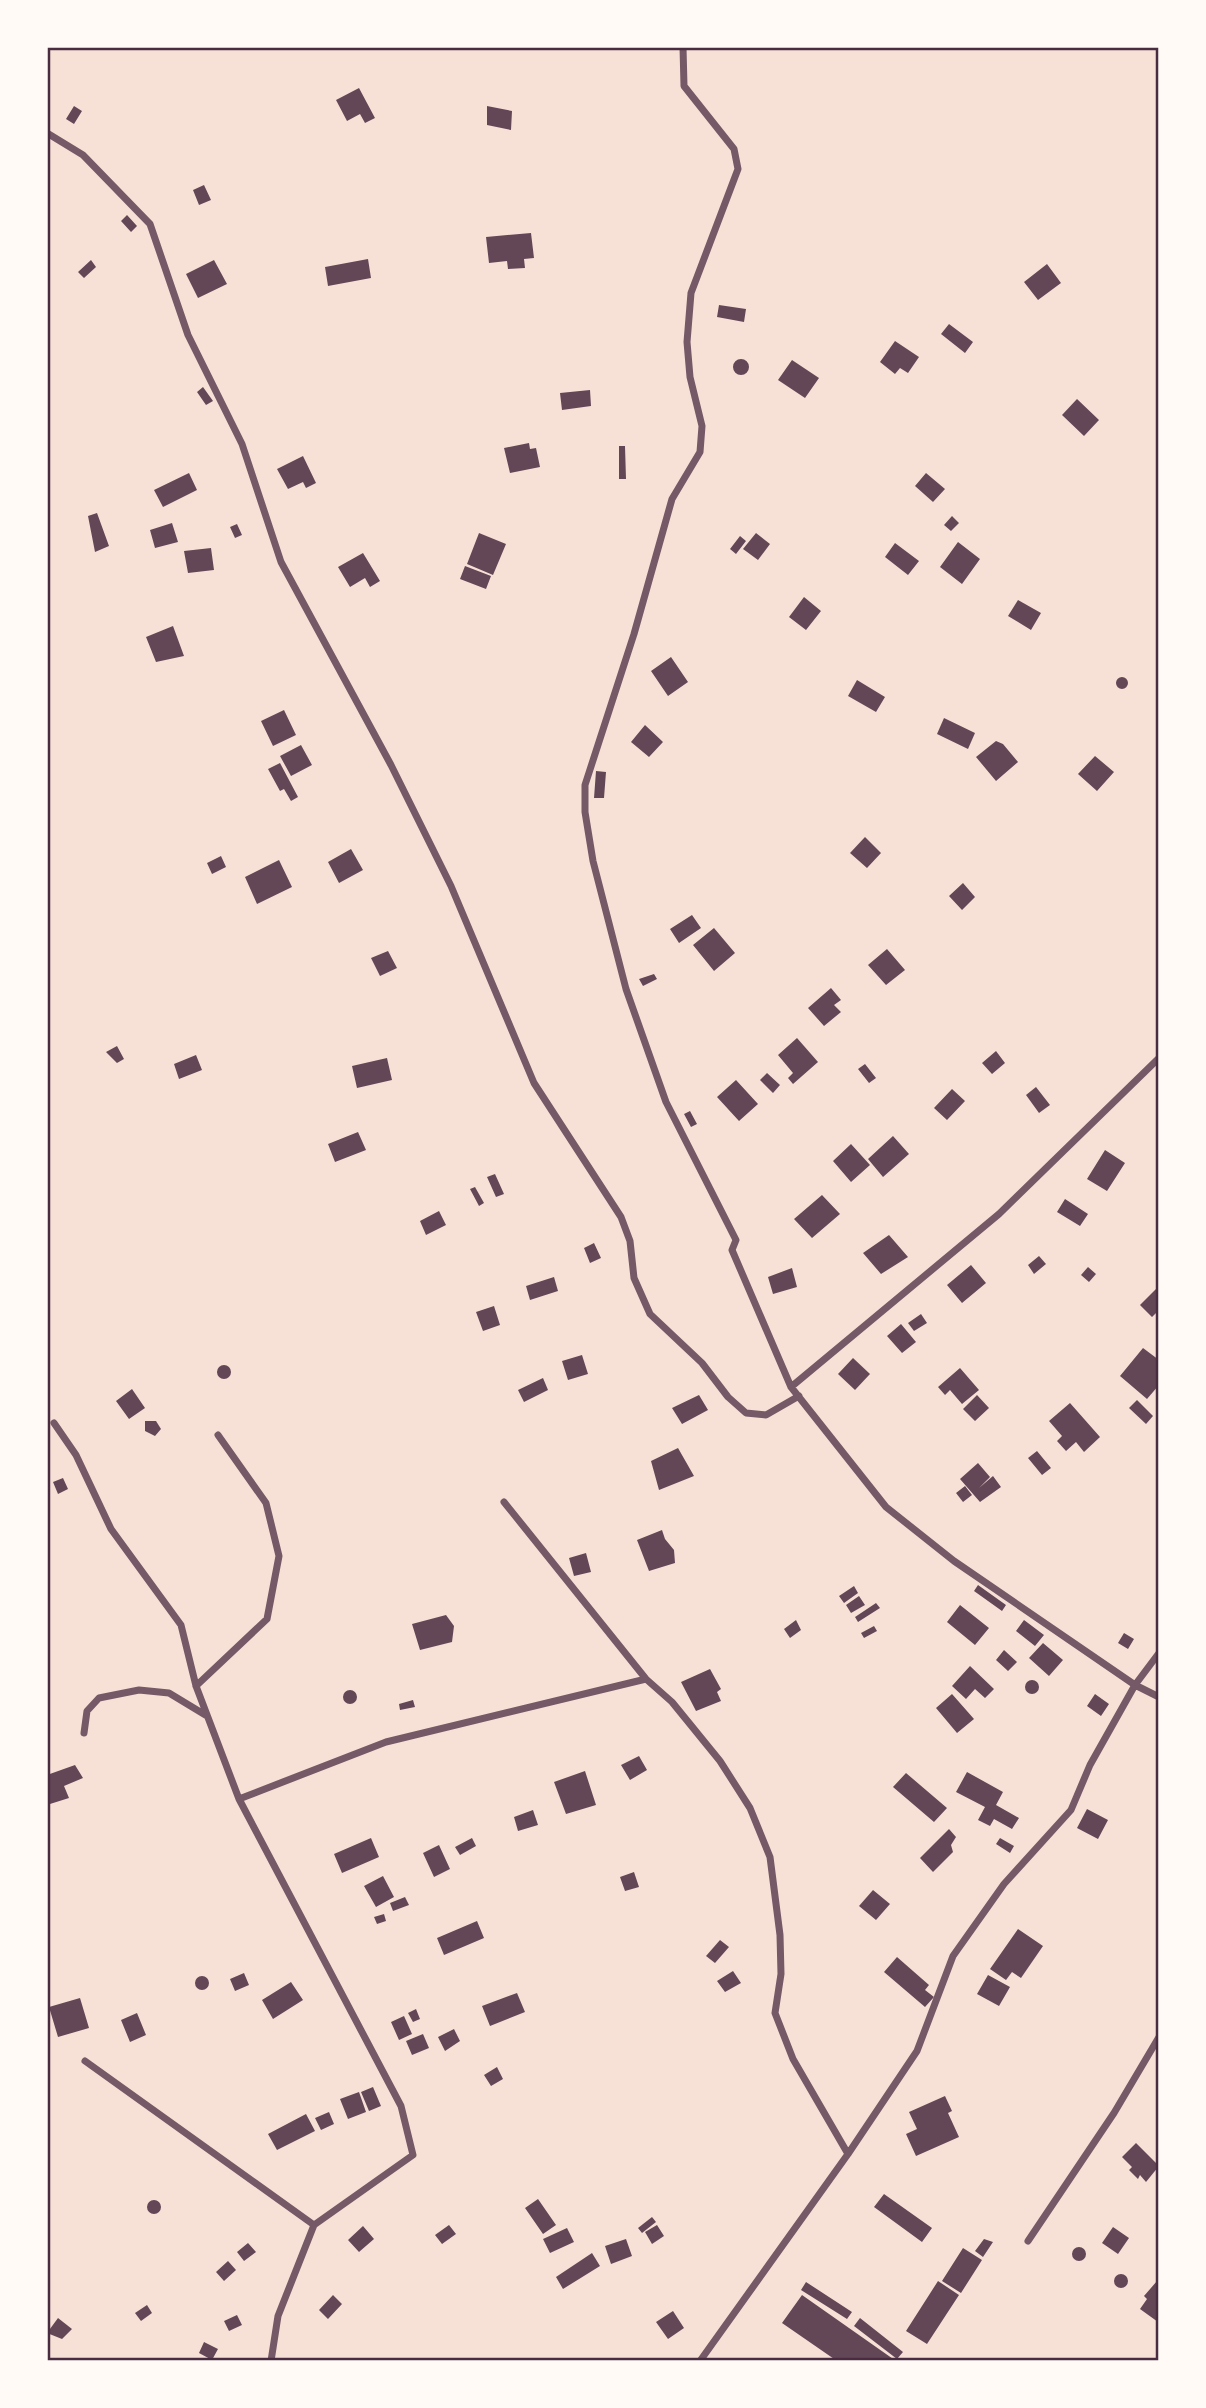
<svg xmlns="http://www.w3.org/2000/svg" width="1206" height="2408" viewBox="0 0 1206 2408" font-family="'Varela Round',sans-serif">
	<rect width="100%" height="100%" fill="#f7e1d7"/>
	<path fill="#644757" d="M359,88L375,118L365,123L360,114L347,121L336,100Z
		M74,106L82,111L74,124L66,119Z
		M487,106L512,111L511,130L487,125Z
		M204,185L211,200L199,205L193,190Z
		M127,215L137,226L131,232L121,221Z
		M531,233L534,258L524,259L525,268L508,269L507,261L489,263L486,237Z
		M368,259L371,278L328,286L325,267Z
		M91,260L96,267L84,278L78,272Z
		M214,260L227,284L198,298L186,274Z
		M1047,264L1061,283L1038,300L1024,282Z
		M719,305L746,309L744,322L717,317Z
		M949,324L973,342L965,353L941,334Z
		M895,341L919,357L908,373L900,368L895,374L880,362Z
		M733 367a8 8 0 1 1 16 0a8 8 0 1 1-16 0Z
		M792,360L819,378L805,398L778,380Z
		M203,387L213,401L206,405L197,392Z
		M590,390L591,406L562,410L560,393Z
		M1077,399L1099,420L1084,436L1062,415Z
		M529,443L530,449L536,448L540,467L510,473L504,448Z
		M619,446H625L626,479H619Z
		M303,456L316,483L306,488L303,482L288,489L277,469Z
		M189,473L197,490L163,507L154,490Z
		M926,473L945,489L933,502L915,486Z
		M97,513L109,546L95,552L88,516Z
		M952,516L959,523L951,531L944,525Z
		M172,523L178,542L155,548L150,530Z
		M237,524L242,535L235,538L230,527Z
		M479,533L506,544L493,575L467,564Z
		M756,533L770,544L758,560L743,549Z
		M740,536L746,541L736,554L730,549Z
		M958,542L980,559L962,584L940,567Z
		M895,543L919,561L908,575L885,557Z
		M211,548L214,570L188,573L184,551Z
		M363,553L380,581L370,587L365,578L350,587L338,567Z
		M465,566L491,576L486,589L460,579Z
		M804,597L821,611L806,630L789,617Z
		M1018,600L1041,613L1031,630L1008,616Z
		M173,626L184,656L156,662L146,637Z
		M671,657L688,682L668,696L651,671Z
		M1116 683a6 6 0 1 1 12 0a6 6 0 1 1-12 0Z
		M857,680L885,697L876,712L848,696Z
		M284,710L296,735L273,746L261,721Z
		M944,718L975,733L968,749L937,734Z
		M645,725L663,742L649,757L631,742Z
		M996,741L1003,744L1018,762L996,781L976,757Z
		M301,745L312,765L291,776L280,756Z
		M1095,756L1114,772L1097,791L1078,774Z
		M280,763L298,797L291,801L284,789L280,791L268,769Z
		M596,771L606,772L604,798H594Z
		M865,837L881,853L867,868L850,853Z
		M351,849L363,870L339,883L328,862Z
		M221,856L226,867L212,874L207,863Z
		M279,860L292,887L257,904L245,877Z
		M963,883L975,897L962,910L949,896Z
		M692,915L701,928L679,943L670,929Z
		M714,928L735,953L714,971L693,945Z
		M887,949L905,970L886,985L868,965Z
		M388,951L397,968L380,976L371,958Z
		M654,974L657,979L643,986L639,979Z
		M831,988L841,1000L834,1005L841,1012L824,1026L808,1008Z
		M797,1038L818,1062L793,1084L788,1078L793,1073L778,1055Z
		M117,1046L124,1059L117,1063L106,1052Z
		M996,1051L1005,1063L992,1074L982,1063Z
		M196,1055L202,1070L179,1079L174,1064Z
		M387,1058L392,1080L357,1088L352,1066Z
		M865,1064L876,1078L869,1083L858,1069Z
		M767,1073L780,1085L773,1093L760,1080Z
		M736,1080L758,1104L739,1121L717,1097Z
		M1036,1087L1050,1105L1039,1113L1026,1095Z
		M952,1089L965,1101L947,1120L934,1108Z
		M690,1111L697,1124L691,1127L684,1114Z
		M358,1132L366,1150L335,1162L328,1144Z
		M893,1136L909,1154L883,1177L868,1159Z
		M851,1144L870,1165L851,1182L833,1161Z
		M1105,1150L1125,1163L1107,1191L1087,1179Z
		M495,1174L504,1194L496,1197L487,1177Z
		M475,1187L484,1203L479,1206L470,1189Z
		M822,1195L840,1214L812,1238L794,1219Z
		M1065,1199L1088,1214L1080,1226L1057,1212Z
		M439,1211L446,1225L426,1235L420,1221Z
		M889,1235L908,1257L881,1274L863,1253Z
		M594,1243L601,1258L590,1263L584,1248Z
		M1039,1256L1046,1264L1034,1274L1028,1265Z
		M971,1265L986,1283L962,1303L947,1285Z
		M1088,1267L1096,1274L1089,1282L1081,1275Z
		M792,1268L797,1287L773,1294L768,1277Z
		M554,1277L558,1291L530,1300L526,1286Z
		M1159,1286V1310L1152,1317L1140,1305Z
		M494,1306L500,1325L483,1331L476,1312Z
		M921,1314L927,1323L914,1331L908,1323Z
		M901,1324L916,1342L902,1353L887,1336Z
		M1143,1348L1159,1360V1385L1147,1399L1120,1376Z
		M582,1355L588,1374L568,1380L562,1361Z
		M853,1358L870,1374L855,1390L838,1374Z
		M217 1372a7 7 0 1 1 14 0a7 7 0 1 1-14 0Z
		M960,1368L979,1390L962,1404L950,1390L945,1395L938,1387Z
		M543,1378L548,1390L524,1402L518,1390Z
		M132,1389L145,1408L129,1419L116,1401Z
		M699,1395L708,1410L682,1424L672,1408Z
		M977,1395L989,1408L975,1421L963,1409Z
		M1137,1400L1153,1416L1146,1424L1129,1408Z
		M1070,1403L1100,1437L1084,1452L1076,1442L1066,1451L1057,1441L1062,1436L1049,1421Z
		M145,1421H156L161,1429L155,1436L145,1431Z
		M678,1448L694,1476L659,1490L651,1461Z
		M1037,1451L1051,1468L1042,1475L1028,1458Z
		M978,1463L990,1477L979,1488L993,1476L1001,1487L980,1502L960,1479Z
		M63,1478L68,1489L58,1494L53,1482Z
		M965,1486L972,1495L963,1502L956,1493Z
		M662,1530L665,1539L674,1550L675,1563L649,1571L637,1540Z
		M586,1553L591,1572L574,1576L569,1558Z
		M978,1585L1006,1605L1002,1611L974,1591Z
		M854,1586L858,1593L844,1603L839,1596Z
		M859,1596L865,1605L851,1613L846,1605Z
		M876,1603L880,1608L858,1622L855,1617Z
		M960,1605L989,1628L975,1645L947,1622Z
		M446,1615L454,1626L452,1642L420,1650L412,1624Z
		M796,1620L801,1630L790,1638L784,1629Z
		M1024,1620L1044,1635L1035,1646L1016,1631Z
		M874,1626L877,1631L864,1638L861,1633Z
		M1124,1633L1134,1639L1128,1649L1118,1643Z
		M1043,1643L1063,1660L1049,1676L1029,1658Z
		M1004,1650L1017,1662L1008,1671L996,1660Z
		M970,1666L994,1689L985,1698L975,1689L966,1699L952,1686Z
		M710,1669L721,1689L717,1692L721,1701L696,1711L681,1682Z
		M1025 1687a7 7 0 1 1 14 0a7 7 0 1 1-14 0Z
		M343 1697a7 7 0 1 1 14 0a7 7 0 1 1-14 0Z
		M952,1694L974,1719L957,1733L936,1708Z
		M1095,1694L1109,1704L1101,1716L1087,1706Z
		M413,1700L415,1707L400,1710L399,1704Z
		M639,1756L647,1770L630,1780L621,1765Z
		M75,1765L83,1778L64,1786L69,1798L50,1804L47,1775Z
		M585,1771L596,1805L566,1814L554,1782Z
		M967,1772L1003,1792L996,1805L1019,1818L1012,1829L994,1819L990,1826L978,1820L985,1807L956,1792Z
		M906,1773L947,1808L934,1822L893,1787Z
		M1087,1809L1108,1820L1098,1839L1077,1828Z
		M533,1810L538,1825L518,1831L514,1817Z
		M949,1829L956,1837L951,1845L953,1852L933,1872L920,1858Z
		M371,1838L379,1857L342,1873L334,1854Z
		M472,1838L476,1846L460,1855L455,1847Z
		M1000,1838L1014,1846L1010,1853L996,1844Z
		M439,1845L450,1869L434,1877L423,1853Z
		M634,1872L639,1887L625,1891L620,1877Z
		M383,1876L394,1897L376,1907L364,1886Z
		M873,1890L890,1904L876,1920L859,1906Z
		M405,1897L409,1905L393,1911L390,1903Z
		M384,1914L386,1921L377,1924L374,1917Z
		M477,1921L484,1938L444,1955L437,1938Z
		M1018,1929L1043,1946L1021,1978L1012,1972L1006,1980L990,1969Z
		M720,1940L729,1947L715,1963L706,1956Z
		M897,1957L929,1985L925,1990L934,1997L925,2007L884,1972Z
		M733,1971L741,1983L725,1992L717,1981Z
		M244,1973L249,1985L235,1991L230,1979Z
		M988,1975L1010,1987L999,2006L977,1994Z
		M195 1983a7 7 0 1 1 14 0a7 7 0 1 1-14 0Z
		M291,1982L303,2000L273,2019L262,2000Z
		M517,1993L525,2012L490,2026L482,2006Z
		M80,1998L89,2028L58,2037L49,2007Z
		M416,2009L420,2019L413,2022L408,2013Z
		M137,2013L146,2035L130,2042L121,2020Z
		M404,2016L412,2034L399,2040L391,2022Z
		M454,2029L460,2041L445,2051L438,2037Z
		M423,2034L429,2048L412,2055L406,2041Z
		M497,2067L503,2079L491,2086L484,2075Z
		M373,2087L381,2106L369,2111L361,2092Z
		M359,2092L366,2112L348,2119L340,2099Z
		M945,2096L952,2111L948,2113L959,2137L916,2156L906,2134L917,2129L909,2112Z
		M329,2112L334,2124L321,2130L315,2118Z
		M306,2114L315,2131L277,2150L268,2134Z
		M1136,2143L1159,2166L1146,2182L1140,2175L1138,2179L1129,2170L1132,2167L1122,2157Z
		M884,2194L932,2228L922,2242L874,2207Z
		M538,2199L556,2225L543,2234L525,2208Z
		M147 2207a7 7 0 1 1 14 0a7 7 0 1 1-14 0Z
		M652,2217L656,2222L642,2233L638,2228Z
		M449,2225L456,2234L442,2244L435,2235Z
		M657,2225L664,2236L652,2244L645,2232Z
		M363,2226L374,2239L359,2252L348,2240Z
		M1113,2227L1129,2238L1118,2254L1102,2243Z
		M567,2228L574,2242L550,2253L543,2239Z
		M626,2239L632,2256L611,2264L605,2246Z
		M984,2239L993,2242L983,2257L975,2251Z
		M248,2243L256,2252L244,2261L237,2252Z
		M1072 2254a7 7 0 1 1 14 0a7 7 0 1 1-14 0Z
		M963,2248L982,2260L961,2293L942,2281Z
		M592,2253L600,2266L563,2289L556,2277Z
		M228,2261L236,2270L224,2281L216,2272Z
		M1114 2281a7 7 0 1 1 14 0a7 7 0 1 1-14 0Z
		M938,2281L959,2295L927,2344L906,2331Z
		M1157,2281L1159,2282L1158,2322L1140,2309L1147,2299L1144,2296Z
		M806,2282L852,2312L847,2319L801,2290Z
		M333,2295L342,2304L328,2319L319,2310Z
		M802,2295L896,2361H837L782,2323Z
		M147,2305L152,2313L141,2321L135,2313Z
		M673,2311L684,2328L668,2339L656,2322Z
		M237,2315L242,2325L229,2331L224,2321Z
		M58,2318L72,2329L62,2339L47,2333Z
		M860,2318L903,2352L897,2359L854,2326Z
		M204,2342L218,2349L212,2360L199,2353Z"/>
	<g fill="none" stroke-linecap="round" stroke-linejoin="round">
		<path stroke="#755966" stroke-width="7" d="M683,47L684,86L734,149L738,169L691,293L687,342L690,377L702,426L700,452L672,499L634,634L585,785V812L593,861L626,989L666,1102L736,1240L732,1250L791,1387L886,1507L954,1561L1135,1685L1159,1697
			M47,133L83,155L150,224L188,335L242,444L281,562L391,765L451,886L534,1083L621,1217L630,1241L634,1278L650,1314L702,1363L728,1397L746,1413L766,1415L799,1396
			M791,1387L999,1214L1159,1058
			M54,1423L76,1455L111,1529L181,1625L196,1686L239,1799L401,2106L413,2155L314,2225L278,2316L271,2361
			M504,1502L646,1679L672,1702L720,1761L750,1808L770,1857L780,1935L781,1974L775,2013L793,2059L848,2154
			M196,1686L267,1619L279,1556L266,1503L218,1435
			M84,1733L87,1711L99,1698L139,1690L169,1693L207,1716
			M239,1799L386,1742L646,1679
			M85,2061L314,2225
			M1028,2241L1114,2113L1159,2037
			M700,2361L848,2154L917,2051L953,1956L1004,1884L1071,1810L1090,1765L1135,1685L1159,1653"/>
	</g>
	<rect width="1206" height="2408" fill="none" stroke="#fffaf5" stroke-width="98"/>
	<rect x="49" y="49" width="1108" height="2310" fill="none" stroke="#4a2c40" stroke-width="2.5"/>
</svg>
